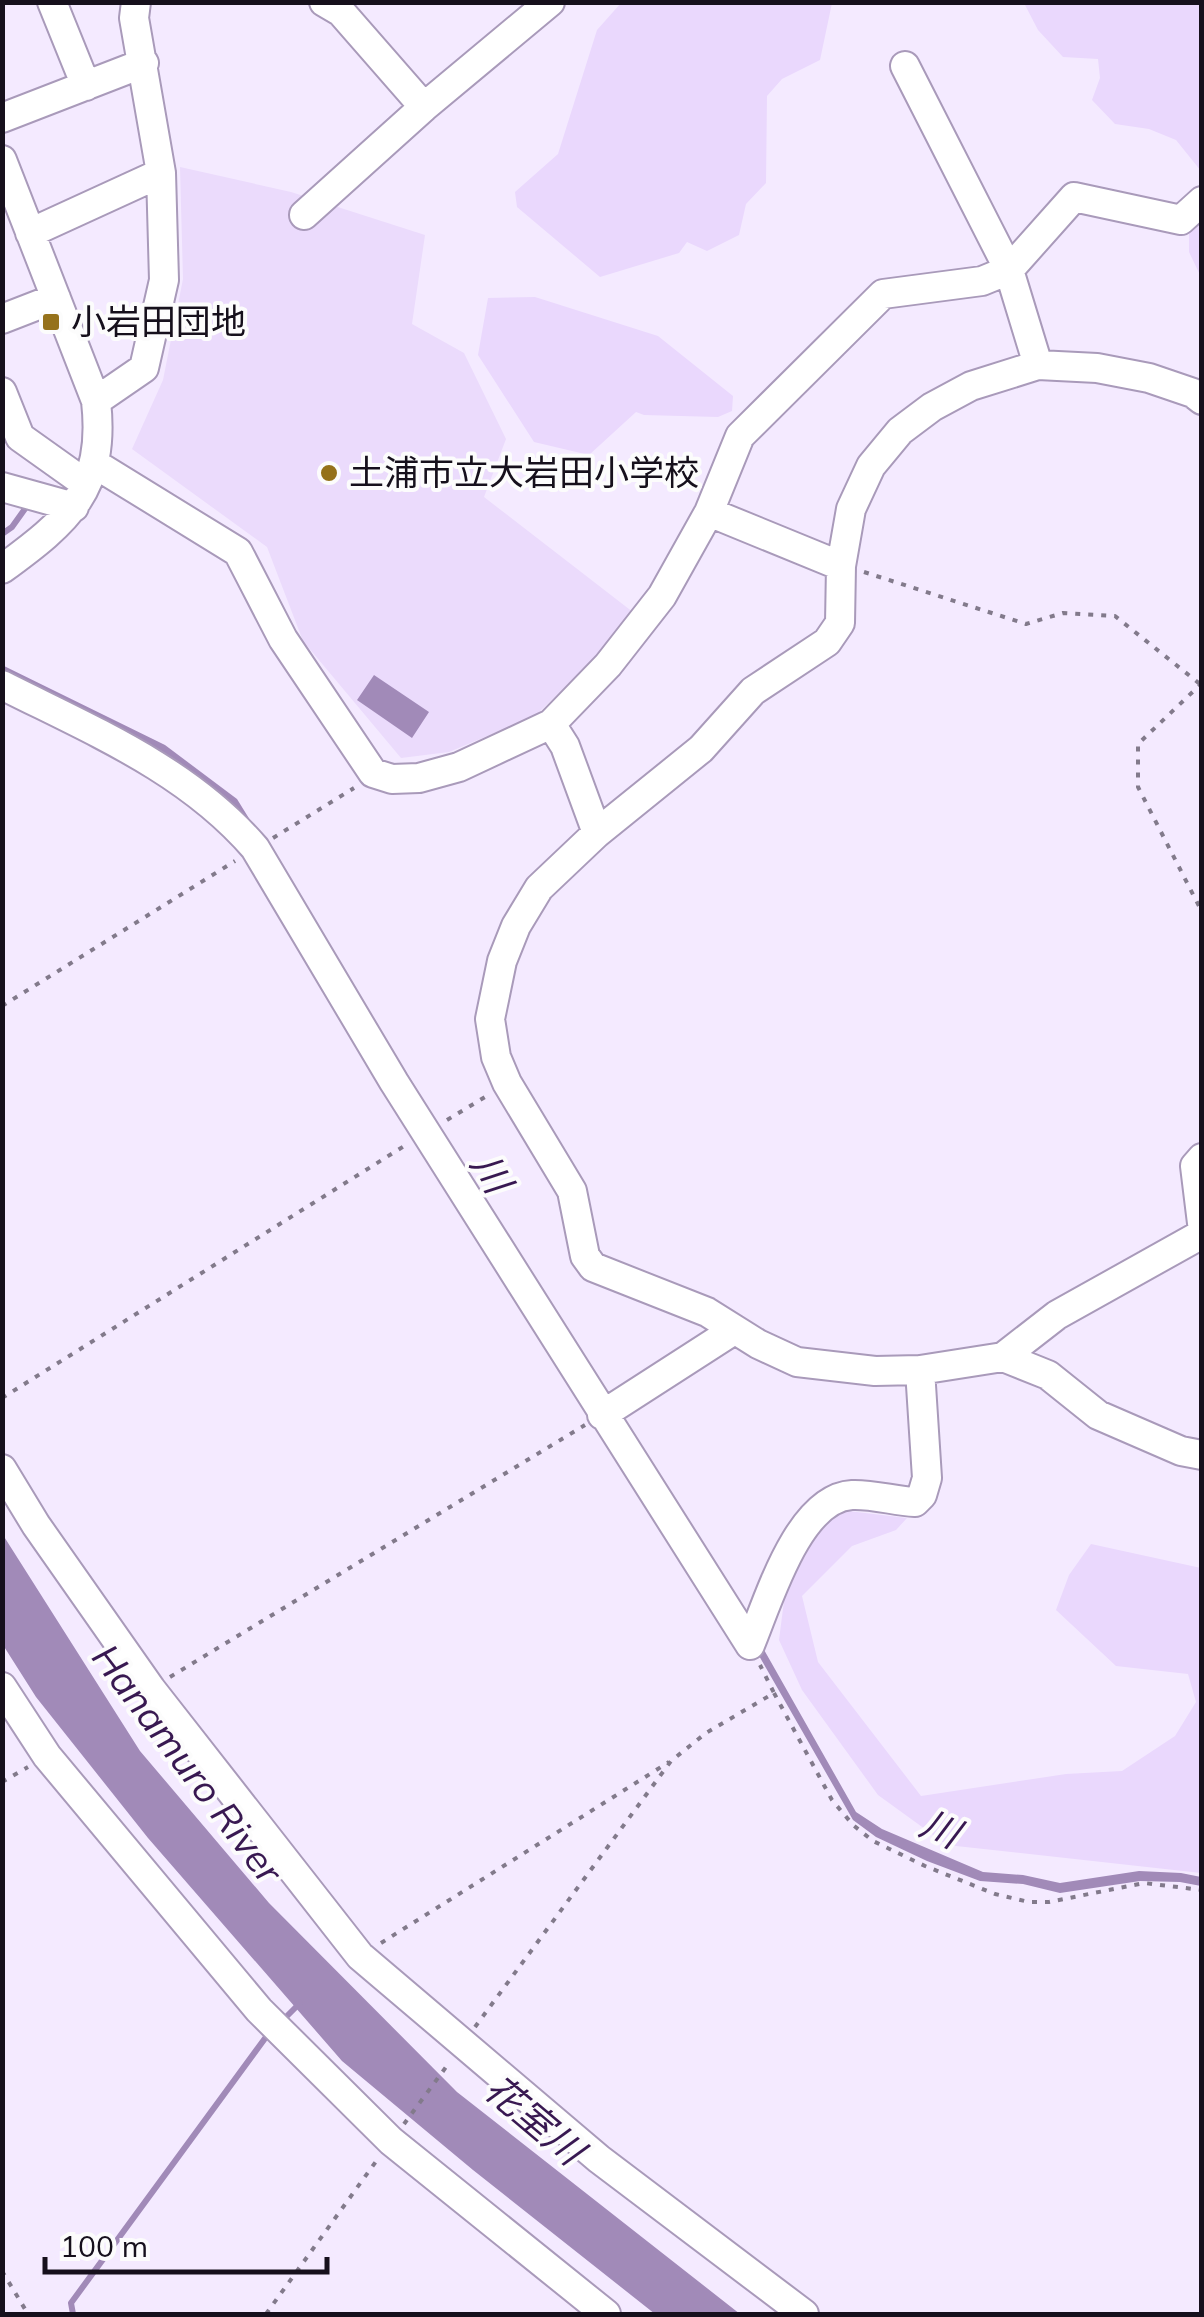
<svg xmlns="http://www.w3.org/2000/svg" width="1204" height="2317" viewBox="0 0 1204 2317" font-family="Mulish,'Noto Sans JP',sans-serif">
	<rect width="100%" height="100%" fill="#f4eaff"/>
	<path fill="#ebdbfc" d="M180,167L291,192L425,235L412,324L464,353L506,439L484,497L638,616L535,716L449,752L401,758L303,641L267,547L132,449L163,380L183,279Z"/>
	<path fill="#ead8fd" d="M621,3H832L820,60L782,79L767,96L766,183L746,204L739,235L707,251L687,242L679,253L600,277L517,207L515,192L558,154L597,30Z
		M1024,3H1201V171L1176,140L1149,129L1115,124L1092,100L1100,78L1098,59L1063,57L1038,30Z
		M1201,218V277L1189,252V232Z
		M535,297L658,336L733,396L732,411L718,417L644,415L636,412L589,455L534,442L478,355L488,298Z
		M840,1510L907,1518L896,1530L852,1546L802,1596L818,1662L921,1796L1066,1774L1122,1771L1175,1736L1196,1702L1188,1674L1116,1666L1056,1610L1069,1575L1091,1544L1201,1568V1873L947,1845L878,1795L802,1690L779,1640L785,1593L815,1538Z"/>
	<path fill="#a18ab8" d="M2,665L165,745L237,799L763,1648L856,1812L882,1829L983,1872L1023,1875L1060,1883L1139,1871L1181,1873L1201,1877V1886L1180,1882L1140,1881L1060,1893L1023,1884L980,1881L927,1861L876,1837L853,1820L754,1647L260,850L3,675Z
		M374,675L429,712L412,738L357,700Z
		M3,1535L140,1751L269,1903L457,2092L740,2314H655L473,2170L342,2061L148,1838L36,1697L3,1645Z"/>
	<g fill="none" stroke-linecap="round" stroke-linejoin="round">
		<path stroke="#a18ab8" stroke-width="6" d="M2,534L12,527L27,506
			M283,2020L300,2003
			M73,2314L71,2303L266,2037"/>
		<g stroke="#a99aba" stroke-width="32">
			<path id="minor" d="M52,2L86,86
				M324,2L341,12L424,107
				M905,66L1009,270L1038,365
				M2,118L144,63
				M2,160L96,401C106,489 68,521 2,569
				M304,215L424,107L550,2
				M30,233L161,173
				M2,319L56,298
				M2,392L20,437L86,484
				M1202,400L1193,393L1149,378L1097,368L1038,365L971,386L932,407L900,431L871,466L851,509L841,566L840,623L827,642L753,691L701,749L597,833L539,888L516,926L502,961L490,1019L496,1057L507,1083L572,1191L585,1256L593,1267L707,1312L758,1344L797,1362L875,1371L920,1370L1003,1357L1057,1315L1202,1234
				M96,401L144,368L164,280L161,173L134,18L136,2
				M95,464L238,552L283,639L373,773L392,779L419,778L459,767L551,724L608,665L662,596L709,512L740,436L883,294L982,281L1009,270L1074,197L1181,220L1202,201
				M2,487L74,507
				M709,512L841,566
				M2,685C93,731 188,770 255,848L394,1082L750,1645
				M551,724L565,746L597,833
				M1202,1158L1195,1166L1202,1223
				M1003,1357L1048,1375L1098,1415L1181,1451L1202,1455
				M602,1415L734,1330
				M2,1469L36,1525L151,1689L360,1956L599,2159L804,2314
				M750,1645C768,1602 798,1498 852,1495C872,1494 895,1501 915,1502L922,1495L927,1478L920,1370
				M2,1687L47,1756L259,2010L391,2141L606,2314"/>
		</g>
		<path stroke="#827a8b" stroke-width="4" stroke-dasharray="5 8" stroke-linecap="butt" d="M864,572L1026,624L1063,613L1115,616L1200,684
			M1202,683L1138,744V787L1202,912
			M273,838L354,788
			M2,1006L235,861
			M1202,1037V1039
			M447,1120L490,1094
			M2,1398L409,1143
			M170,1677L585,1425
			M774,1693L832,1800L853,1825L873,1841L925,1866L995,1894L1029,1902H1049L1144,1883L1202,1890
			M2,1782L28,1767
			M381,1943L669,1762
			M475,2027L671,1761L706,1733L774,1693L760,1665
			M404,2124L449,2063
			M2,2271L28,2314
			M266,2314L377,2160"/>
		<use href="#minor" stroke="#fff" stroke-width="28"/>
	</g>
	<g fill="#95711a" stroke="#fcfcfc" stroke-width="4">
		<rect x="41" y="312" width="20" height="20" rx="5"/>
		<circle cx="329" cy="473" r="10"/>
	</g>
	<g text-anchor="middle" stroke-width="8" stroke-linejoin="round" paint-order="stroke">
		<g font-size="35" fill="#16101c" stroke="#fcfcfc" text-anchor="start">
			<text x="71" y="334">小岩田団地</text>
			<text x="349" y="485">土浦市立大岩田小学校</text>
		</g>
		<g font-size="38" font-style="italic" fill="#381851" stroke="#fcfcfc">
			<text transform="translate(491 1173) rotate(58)" y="13">川</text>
			<text transform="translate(187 1764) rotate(53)" y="13">Hanamuro River</text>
			<text transform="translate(940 1829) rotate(23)" y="13">川</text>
			<text transform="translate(534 2120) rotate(40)" y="13">花室川</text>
		</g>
	</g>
	<rect width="1204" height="2317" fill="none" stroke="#16101c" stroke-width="10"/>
	<path d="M45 2257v15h282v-15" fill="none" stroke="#16101c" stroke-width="5"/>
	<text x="60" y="2257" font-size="30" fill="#16101c" stroke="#fcfcfc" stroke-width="8" paint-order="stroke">100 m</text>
</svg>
